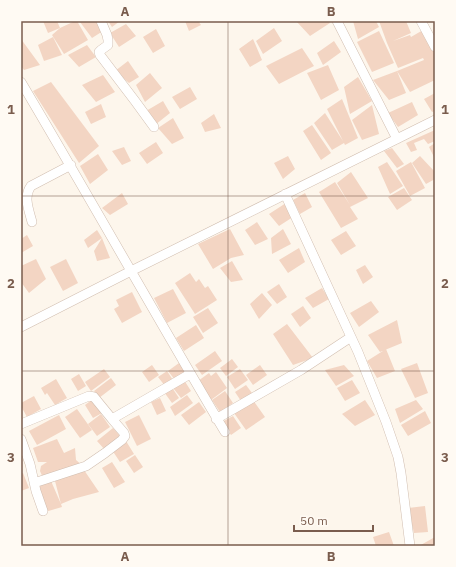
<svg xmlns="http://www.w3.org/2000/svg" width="456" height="567" viewBox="0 0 456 567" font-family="'IBM Plex Sans',sans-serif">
	<rect width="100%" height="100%" fill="#fdf6ec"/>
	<path fill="#f3d5c3" d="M43,21H57L60,28L48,33Z
		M75,21H77L88,40L64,54L52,35L60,28Z
		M81,21H96L103,31L92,38L80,22Z
		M108,21H120L112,27Z
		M185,21H198L201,25L189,31Z
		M299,21H328L330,23L310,36L297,22Z
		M353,21H376L379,27L358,39Z
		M379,21H406L411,33L393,41L410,35L411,37L423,30L435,50V80L410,92L397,71L406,93L389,100L373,80L397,71L424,60L423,58L398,68L387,43Z
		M126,24L136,36L119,47L110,33Z
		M274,28L282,41L263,54L256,41Z
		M156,29L165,46L153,53L143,37Z
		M379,31L394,63L372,72L357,42Z
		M53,37L62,55L44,61L38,45Z
		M21,39L40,65L24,70L21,66Z
		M253,39L262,60L250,67L239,49Z
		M334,41L341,52L323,65L317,53Z
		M87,45L96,57L79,67L68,55Z
		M302,48L314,66L279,84L266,66Z
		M128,61L139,77L129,83L115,71Z
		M328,65L339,90L321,100L307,73Z
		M150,73L162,88L145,102L136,85Z
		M103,75L115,92L96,102L82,85Z
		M358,77L372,101L350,114L344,87Z
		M51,82L99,146L79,163L33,91Z
		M190,87L197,99L180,109L172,97Z
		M435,93V111L432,112L424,99Z
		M342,99L358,138L345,145L344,143L332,150L314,123L325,113L343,141L327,109Z
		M163,101L170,113L155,125L146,111Z
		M412,102L418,115L398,127L388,113Z
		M101,104L106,117L91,124L85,112Z
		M372,105L379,134L362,140L352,120Z
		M214,114L221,128L205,132L201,123Z
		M173,118L184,138L172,144L158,128Z
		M312,125L331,153L321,160L303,131Z
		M435,130V141L428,144L424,139L414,143L417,150L411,152L406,143Z
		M156,142L163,153L147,164L139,153Z
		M435,143V159L429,147Z
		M124,147L131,161L122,165L112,151Z
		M392,148L404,164L397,168L384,151Z
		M98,154L108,170L90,184L80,166Z
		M288,156L295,169L283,179L274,163Z
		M420,156L435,172V179L426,184L412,163Z
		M387,162L403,186L390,194L378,167Z
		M411,162L425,188L410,196L396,171Z
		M351,172L368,198L350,207L358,219L341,228L319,192L335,182L350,205L337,183Z
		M404,188L412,200L397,210L388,197Z
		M122,193L128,204L110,215L102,208Z
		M305,193L312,207L300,214L293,200Z
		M286,203L293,217L279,226L269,214Z
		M257,222L268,239L255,245L245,230Z
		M230,229L244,255L231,258L213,269L198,244Z
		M283,229L291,244L272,254L271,238Z
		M97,230L102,238L110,258L97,261L94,251L102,238L88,248L84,240Z
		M346,231L356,246L341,255L331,240Z
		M27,235L33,246L21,253V239Z
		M299,248L305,262L288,273L279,260Z
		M36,259L46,279L29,293L21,282V266Z
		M66,259L78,283L63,291L50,267Z
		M232,261L243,280L231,282L220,268Z
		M365,265L373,277L363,284L356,270Z
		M190,273L196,282L199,279L205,288L208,286L217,300L195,314L175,283Z
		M279,284L287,297L277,304L267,292Z
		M322,288L329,299L313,308L305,298Z
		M173,289L186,313L167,323L154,298Z
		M132,292L142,312L122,323L114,309L119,306L116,300Z
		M262,293L272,305L259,319L250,304Z
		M371,301L379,312L359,327L350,313Z
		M303,306L311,318L300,327L291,314Z
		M208,308L218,323L203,333L193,317Z
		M397,320L402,343L380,352L368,335Z
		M287,324L313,358L293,365L273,334Z
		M196,325L204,338L184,351L176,338Z
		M386,349L395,371L377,378L367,361Z
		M215,351L222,361L202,375L195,365Z
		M232,359L238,367L226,376L220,368Z
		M179,363L186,372L175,380L168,371Z
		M417,363L428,393L415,398L401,369Z
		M152,365L159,375L149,382L142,372Z
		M260,365L267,375L253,385L246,375Z
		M344,365L354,376L336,386L325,370Z
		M104,369L110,377L91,391L85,382Z
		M240,369L248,380L235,389L227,377Z
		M167,371L173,380L165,386L158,377Z
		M216,372L227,388L211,400L198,381L209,373L211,376Z
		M79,374L86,386L78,391L71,379Z
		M111,378L116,385L99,398L94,391Z
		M56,379L67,398L55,405L47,393L45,395L41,388Z
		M184,380L191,391L181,398L173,388Z
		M352,380L360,393L345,401L337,388Z
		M246,385L252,393L241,401L235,392Z
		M171,386L179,398L172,403L164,392Z
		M225,391L233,403L220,412L212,400Z
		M187,395L193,403L175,416L170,407Z
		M34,396L41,409L27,417L21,406V403Z
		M160,398L166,411L157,415L151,402Z
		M93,399L102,413L93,418L85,405Z
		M253,400L265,417L246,430L234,413Z
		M365,400L375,415L355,426L342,414Z
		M416,400L423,409L400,423L395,409Z
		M199,402L206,412L189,425L181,415Z
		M77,409L92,430L80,438L65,417Z
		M425,411L431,423L408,436L401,425Z
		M101,414L110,427L97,436L88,424Z
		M59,415L66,429L37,445L29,431Z
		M139,415L151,439L137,446L125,422Z
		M233,416L241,428L231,435L222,422Z
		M113,428L121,437L105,450L97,441Z
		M57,439L64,453L75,448L76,460L82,465L43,478L40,471L41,466L47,462H38L33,448Z
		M126,441L134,454L120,462L112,450Z
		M135,455L143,467L134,473L126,461Z
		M112,462L125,482L114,488L102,468Z
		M84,470L99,492L73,499L61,504L62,507L45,512L37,486L51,481L61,504L55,481Z
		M23,473L29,488L21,491V474Z
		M425,506L428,532L414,533L408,508Z
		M389,532L394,546H376L373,537Z
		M435,537V546H419Z"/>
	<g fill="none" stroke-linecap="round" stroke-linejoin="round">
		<g stroke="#d1beb0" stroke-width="10">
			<path id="street" d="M101,21L107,35L108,40V45L101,50L99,52L100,55L135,101L154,127
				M337,21L397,139
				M421,21L435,47
				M21,82C90,198 156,316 225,432
				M285,194L358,352L386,422L398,457L401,473L410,546
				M32,222C29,210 23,197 31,186L71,165
				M21,327L131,271L435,120
				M216,419L301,370L351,337
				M21,424L89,396L94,397L112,419L190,374
				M21,439L30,464L36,491L43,511
				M34,483L86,466L105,453L122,440L125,436L124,433L112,419"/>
		</g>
		<use href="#street" stroke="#fff" stroke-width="9"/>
	</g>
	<path fill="none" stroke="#7a5c4d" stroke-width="1" stroke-opacity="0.55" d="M228,21V546M21,196H435M21,371H435"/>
	<rect width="456" height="567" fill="none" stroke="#fffaf3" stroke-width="44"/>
	<path d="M294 525v6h79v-6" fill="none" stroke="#7a5c4d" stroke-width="2"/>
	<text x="300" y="525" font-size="12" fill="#7a5c4d" stroke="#fffaf3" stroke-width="3" paint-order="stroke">50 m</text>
	<rect x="22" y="22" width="412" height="523" fill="none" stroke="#7a5c4d" stroke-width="1.5"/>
	<g font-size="13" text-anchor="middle" font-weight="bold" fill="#7a5c4d">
		<text x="125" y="16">A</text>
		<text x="331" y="16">B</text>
		<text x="11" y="114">1</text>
		<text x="445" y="114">1</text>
		<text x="11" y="288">2</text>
		<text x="445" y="288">2</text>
		<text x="11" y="462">3</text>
		<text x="445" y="462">3</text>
		<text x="125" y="561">A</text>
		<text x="331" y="561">B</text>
	</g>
</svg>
